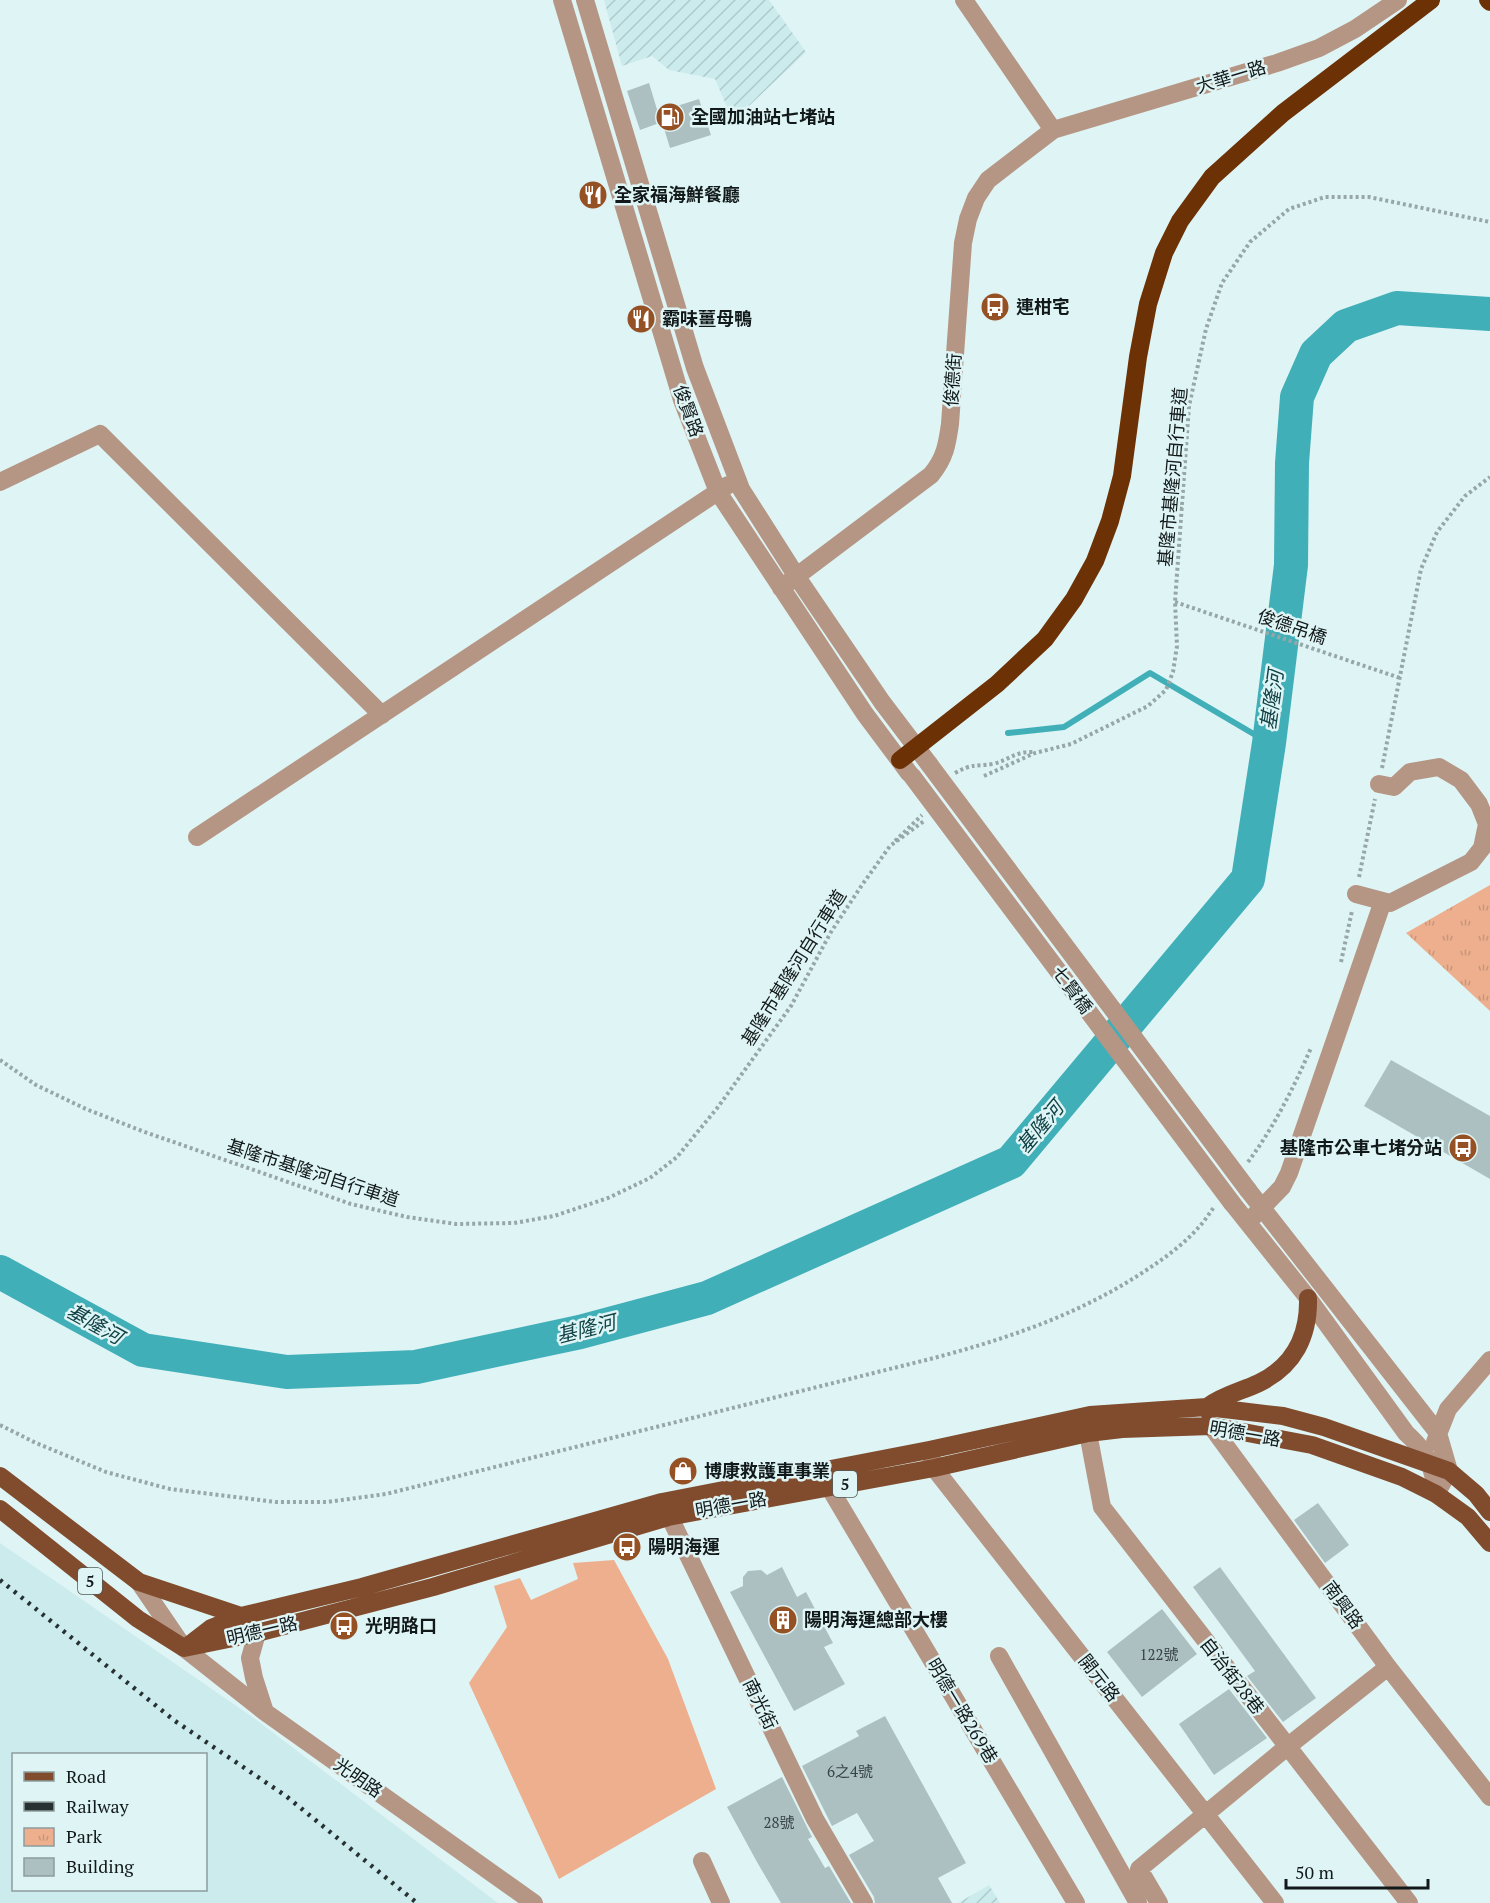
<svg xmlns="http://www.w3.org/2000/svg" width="1490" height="1903" viewBox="0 0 1490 1903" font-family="'PT Serif','Noto Sans TC',serif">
	<defs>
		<pattern id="industrial-furrows" width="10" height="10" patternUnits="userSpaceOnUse" patternTransform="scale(1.5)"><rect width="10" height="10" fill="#ccebed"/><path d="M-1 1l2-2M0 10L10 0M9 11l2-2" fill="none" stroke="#aec9cb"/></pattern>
		<pattern id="park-tufts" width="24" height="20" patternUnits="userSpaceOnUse" patternTransform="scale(1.5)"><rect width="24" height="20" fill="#edaf8d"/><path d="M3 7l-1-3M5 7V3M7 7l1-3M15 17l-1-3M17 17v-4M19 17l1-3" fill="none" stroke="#ca9679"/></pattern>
	</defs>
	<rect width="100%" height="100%" fill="#dff4f5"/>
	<path fill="#ccebed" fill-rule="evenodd" d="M0,1543L251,1716L498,1903H0ZM14,1754H206V1890H14Z"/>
	<path fill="url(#industrial-furrows)" d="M604,0H769L806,52L733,121L715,79L669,70L652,56L622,66Z
		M989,1885L1000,1903H958Z"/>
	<path fill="#edaf8d" d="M614,1560L668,1659L716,1789L559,1879L469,1683L507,1627L494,1586L520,1578L531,1600L578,1579L573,1563Z"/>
	<path fill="url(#park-tufts)" d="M1490,885V1011L1406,933Z"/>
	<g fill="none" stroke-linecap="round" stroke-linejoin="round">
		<path stroke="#41afb8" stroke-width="6" d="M1008,733L1064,727L1150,673L1269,743"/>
		<path stroke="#41afb8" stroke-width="34" d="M0,1272L143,1350L287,1372L416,1367L580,1332L707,1298L1011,1162L1248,879L1269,743L1291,565L1292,463L1297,397L1316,354L1346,326L1397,308L1490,314"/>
	</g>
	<path fill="#acc0c2" d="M649,83L659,116L658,112L699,99L711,135L670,148L662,122L640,130L627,91Z
		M1391,1060L1490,1116V1179L1364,1106Z
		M1318,1503L1349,1545L1325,1563L1294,1520Z
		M782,1567L797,1597L806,1592L833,1643L824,1647L845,1684L794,1711L730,1592L743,1586V1577L748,1571L761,1570L767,1575Z
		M1220,1567L1316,1698L1283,1722L1247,1676L1255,1671L1193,1587Z
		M1162,1609L1197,1654L1142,1697L1107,1652Z
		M1229,1689L1267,1738L1214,1775L1179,1724Z
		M885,1716L966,1863L938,1878L952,1903H875L874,1897L849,1855L874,1841L857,1813L832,1826L802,1766L859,1736L856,1731Z
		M782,1777L812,1837L808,1839L825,1868L829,1866L851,1903H781L757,1862L727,1807Z"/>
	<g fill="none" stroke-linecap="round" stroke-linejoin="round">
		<path stroke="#97a7a8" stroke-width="4" stroke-dasharray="3 3" stroke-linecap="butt" d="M1170,483L1167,506L1183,509
			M1175,602L1400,678
			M1382,768L1421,569L1437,532L1465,496L1490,477
			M955,773C973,763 974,767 992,764C1008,761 1015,751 1033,752
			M984,776L1035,753L1071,744L1148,706L1166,690L1173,672L1177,646L1175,602L1189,406L1206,329L1222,283L1250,242L1289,209L1325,197H1369L1490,222
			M895,841L922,815
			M1359,877L1375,799
			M1341,962L1352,911
			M0,1060L36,1085L86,1109L142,1131L351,1204L407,1217L456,1224L514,1223L554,1216L608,1198L650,1178L677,1157L718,1107L791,1006L831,932L862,885L890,846L924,821
			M1248,1162C1274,1127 1293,1089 1311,1048
			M0,1425L36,1443L106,1472L170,1489L276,1502H327L386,1494L930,1359C1007,1339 1081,1314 1148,1269C1166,1257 1184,1244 1198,1228C1204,1222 1209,1214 1214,1207"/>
		<path stroke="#b59685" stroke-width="18" d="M562,0L682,400L718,492L865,714L909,773
			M585,0L695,368L741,489L797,577L882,702L929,764
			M964,0L1053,130
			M0,482L100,434L382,715
			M781,588L931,475C945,458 947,445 950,424L963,243L968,219L976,198L988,180L1053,130L1277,63L1319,48L1355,29L1398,0
			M197,837L728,485
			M1356,894L1390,903L1471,862L1482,848L1487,824L1479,804L1461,780L1439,767L1410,772L1394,787L1379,784
			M1248,1190L1438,1433L1449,1471L1436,1494
			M1232,1203L1308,1298L1406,1433C1420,1446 1429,1456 1433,1475
			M1253,1217L1282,1187L1289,1173L1383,901
			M1211,1426L1388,1667L1490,1797
			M1088,1433L1102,1507L1409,1903
			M1435,1442L1448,1409L1490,1360
			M931,1456L934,1468L1275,1903
			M829,1487L1076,1903
			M663,1503L815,1819L864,1903
			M139,1582L184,1648L265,1712L534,1903
			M257,1633L250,1658L254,1678L265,1712
			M999,1656L1138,1903
			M702,1861L721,1903
			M1159,1903L1139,1869L1287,1747L1388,1667"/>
		<path stroke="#814c2d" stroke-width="18" d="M1208,1411L1207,1407C1225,1394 1240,1392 1259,1383C1294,1366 1309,1336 1308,1298
			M0,1476L139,1582L241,1616
			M0,1509L138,1619L184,1648L257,1633L433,1587L668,1517L934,1468L1088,1433L1122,1429L1211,1426L1312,1445L1402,1477L1436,1494L1468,1517L1490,1543
			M189,1645L211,1628L241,1616L362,1587L662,1502L929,1450L1090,1415L1207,1407L1283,1416L1324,1427L1449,1471L1476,1494L1490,1512"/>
		<path stroke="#6c3104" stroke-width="18" d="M1488,0L1490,2
			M900,760L997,684L1045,639L1074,599L1095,561L1110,521L1122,476L1138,357L1148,304L1164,253L1180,221L1212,177L1283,113L1431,0"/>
		<path stroke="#283132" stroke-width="4.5" stroke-dasharray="3 6" stroke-linecap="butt" d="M0,1580L175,1721L286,1796L417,1903"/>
		<path stroke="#b59685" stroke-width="18" d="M929,764L1248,1190
			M912,776L1232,1203"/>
	</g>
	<defs>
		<g id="fuel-disc" transform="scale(1.5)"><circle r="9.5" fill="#955024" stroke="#dff4f5"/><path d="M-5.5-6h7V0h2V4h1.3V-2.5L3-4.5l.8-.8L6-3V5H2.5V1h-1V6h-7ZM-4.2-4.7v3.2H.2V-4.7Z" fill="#fff"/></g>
		<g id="restaurant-disc" transform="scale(1.5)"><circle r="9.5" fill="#955024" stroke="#dff4f5"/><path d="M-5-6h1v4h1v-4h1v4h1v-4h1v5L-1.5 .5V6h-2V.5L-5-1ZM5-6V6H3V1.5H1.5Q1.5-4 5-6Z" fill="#fff"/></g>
		<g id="bus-disc" transform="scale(1.5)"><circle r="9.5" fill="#955024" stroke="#dff4f5"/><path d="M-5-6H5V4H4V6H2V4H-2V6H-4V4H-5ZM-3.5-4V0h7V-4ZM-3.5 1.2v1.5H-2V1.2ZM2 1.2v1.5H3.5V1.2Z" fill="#fff"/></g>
		<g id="shop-disc" transform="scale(1.5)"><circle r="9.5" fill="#955024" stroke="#dff4f5"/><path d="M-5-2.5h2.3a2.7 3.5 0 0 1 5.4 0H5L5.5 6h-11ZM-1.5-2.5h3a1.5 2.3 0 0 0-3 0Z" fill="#fff"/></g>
		<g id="building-disc" transform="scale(1.5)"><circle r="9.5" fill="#955024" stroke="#dff4f5"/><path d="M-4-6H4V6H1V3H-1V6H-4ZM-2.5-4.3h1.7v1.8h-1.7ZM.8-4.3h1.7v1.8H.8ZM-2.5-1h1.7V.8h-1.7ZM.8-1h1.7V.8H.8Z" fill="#fff"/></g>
	</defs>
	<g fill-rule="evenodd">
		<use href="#fuel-disc" x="670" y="117"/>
		<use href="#restaurant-disc" x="593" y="195"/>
		<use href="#bus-disc" x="995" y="307"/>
		<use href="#restaurant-disc" x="641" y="319"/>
		<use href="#bus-disc" x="1463" y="1148"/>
		<use href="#shop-disc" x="683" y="1471"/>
		<use href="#bus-disc" x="627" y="1547"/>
		<use href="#building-disc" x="783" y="1620"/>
		<use href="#bus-disc" x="344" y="1626"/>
	</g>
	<g text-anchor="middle" stroke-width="5" stroke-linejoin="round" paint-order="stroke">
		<g font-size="15" fill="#384344">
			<text x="1159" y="1660">122號</text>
			<text x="850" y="1777">6之4號</text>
			<text x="779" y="1828">28號</text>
		</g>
		<g fill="#dff4f5" stroke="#505b5c" stroke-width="1.5">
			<rect x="833" y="1471" width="24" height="26" rx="4.5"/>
			<rect x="78" y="1568" width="24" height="26" rx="4.5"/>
		</g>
		<g font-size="16" font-weight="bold" fill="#12191a">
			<text x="845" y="1490">5</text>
			<text x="90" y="1587">5</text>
		</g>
		<g font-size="18" fill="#12191a" stroke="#dff4f5">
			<text transform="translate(1231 77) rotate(-17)" y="6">大華一路</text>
			<text transform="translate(953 380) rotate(-86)" y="6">俊德街</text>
			<text transform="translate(688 411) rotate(70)" y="6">俊賢路</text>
			<text transform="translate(1173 477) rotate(-85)" y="6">基隆市基隆河自行車道</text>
			<text transform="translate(1292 627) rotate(19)" y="6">俊德吊橋</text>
			<text transform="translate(794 968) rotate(-58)" y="6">基隆市基隆河自行車道</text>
			<text transform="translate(1072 990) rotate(53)" y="6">七賢橋</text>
			<text transform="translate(313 1173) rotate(18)" y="6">基隆市基隆河自行車道</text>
			<text transform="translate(1245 1434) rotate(10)" y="6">明德一路</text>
			<text transform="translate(731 1505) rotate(-10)" y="6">明德一路</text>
			<text transform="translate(1343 1605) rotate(54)" y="6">南興路</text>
			<text transform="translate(262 1631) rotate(-13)" y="6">明德一路</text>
			<text transform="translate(1232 1676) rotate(52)" y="6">自治街28巷</text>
			<text transform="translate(1099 1678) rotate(52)" y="6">開元路</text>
			<text transform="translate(760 1704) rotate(64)" y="6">南光街</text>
			<text transform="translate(962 1711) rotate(59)" y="6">明德一路269巷</text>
			<text transform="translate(358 1778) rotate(35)" y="6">光明路</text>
		</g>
		<g font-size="18" font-weight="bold" fill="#12191a" stroke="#dff4f5" text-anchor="start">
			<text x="691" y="123">全國加油站七堵站</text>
			<text x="614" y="201">全家福海鮮餐廳</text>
			<text x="1016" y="313">連柑宅</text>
			<text x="662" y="325">霸味薑母鴨</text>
			<text x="1442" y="1154" text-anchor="end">基隆市公車七堵分站</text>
			<text x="704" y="1477">博康救護車事業</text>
			<text x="648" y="1553">陽明海運</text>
			<text x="804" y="1626">陽明海運總部大樓</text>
			<text x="365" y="1632">光明路口</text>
		</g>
		<g font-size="20" font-style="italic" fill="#104246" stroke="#dff4f5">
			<text transform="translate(1272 700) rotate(-82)" y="7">基隆河</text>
			<text transform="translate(1040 1127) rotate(-50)" y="7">基隆河</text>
			<text transform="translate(95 1324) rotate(29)" y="7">基隆河</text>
			<text transform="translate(586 1329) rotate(-14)" y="7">基隆河</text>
		</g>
	</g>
	<rect x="12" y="1753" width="195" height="138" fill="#dff4f5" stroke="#8d9c9d" stroke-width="1.5"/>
	<rect x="24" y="1772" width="30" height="9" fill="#814c2d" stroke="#8d9c9d" stroke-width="1.5"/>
	<text x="66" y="1783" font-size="18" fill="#12191a">Road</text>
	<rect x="24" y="1802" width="30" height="9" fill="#283132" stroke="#8d9c9d" stroke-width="1.5"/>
	<text x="66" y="1813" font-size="18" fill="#12191a">Railway</text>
	<rect x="24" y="1828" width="30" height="18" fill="url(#park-tufts)" stroke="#8d9c9d" stroke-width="1.5"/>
	<text x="66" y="1843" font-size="18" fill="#12191a">Park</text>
	<rect x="24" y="1858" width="30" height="18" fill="#acc0c2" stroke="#8d9c9d" stroke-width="1.5"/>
	<text x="66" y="1873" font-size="18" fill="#12191a">Building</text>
	<path d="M1286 1879v9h142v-9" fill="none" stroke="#12191a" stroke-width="3"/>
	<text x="1295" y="1879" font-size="18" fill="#12191a" stroke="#dff4f5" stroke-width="4.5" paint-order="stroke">50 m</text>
</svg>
